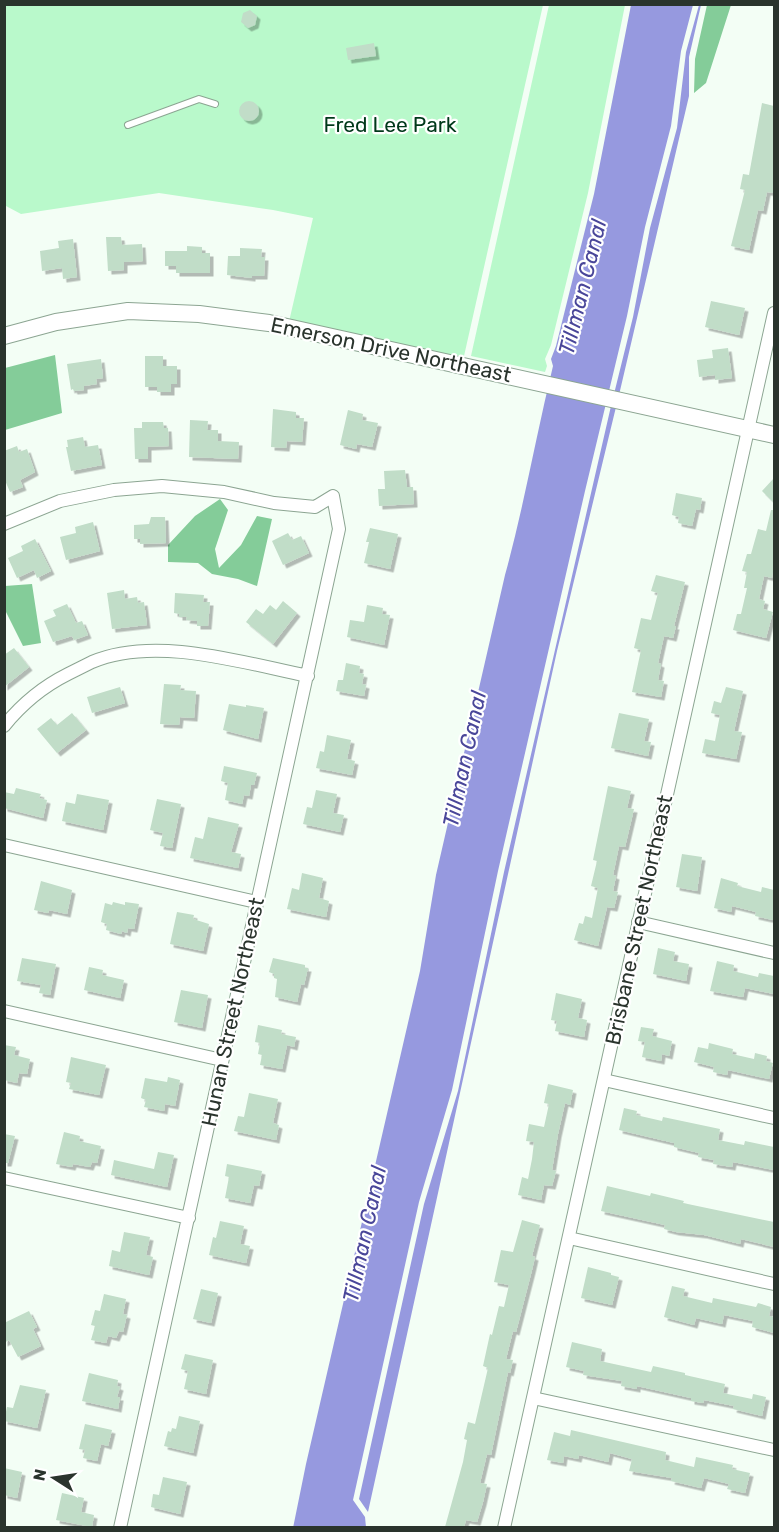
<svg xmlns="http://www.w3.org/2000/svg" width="779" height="1532" viewBox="0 0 779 1532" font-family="Rubik,sans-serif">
	<defs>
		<filter id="shadow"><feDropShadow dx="3.5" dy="3.5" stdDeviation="0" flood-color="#0004"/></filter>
	</defs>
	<rect width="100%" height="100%" fill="#f3fef5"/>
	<path fill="#b9f9cb" d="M4,5H543L462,365L288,326L313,218L273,210L159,193L21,214L6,206Z
		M549,5H625L588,193L551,345L545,359L547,366L545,372L471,356Z"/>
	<path fill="#84cc99" d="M707,5H731L706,83L694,93L695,59Z
		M55,355L62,413L5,430V368Z
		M220,499L228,510L215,549L219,568L241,545L257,516L272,519L257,586L238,579L212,574L198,563L168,562V545L195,516Z
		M32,584L41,643L23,646L5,610V586Z"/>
	<path fill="#9699df" d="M631,5H693L681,51L671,126L645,227L627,316L585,491L498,871L452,1090L419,1202L353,1500L365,1517L366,1527L293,1528L306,1464L420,971L436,875L505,575C524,506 536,436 553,366L551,359L556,346L594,194Z
		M699,5H701L689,57V96L619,395L614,394L633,317L650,228L677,128L686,52Z
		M611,406L616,407L557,651L368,1512L359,1499L424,1204L458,1091L504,872Z"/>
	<path fill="#c1ddc8" filter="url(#shadow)" d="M250,10L257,16L255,25L248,28L241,22L243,13Z
		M374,43L376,56L348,60L346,48Z
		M239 111a10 10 0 1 1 20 0a10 10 0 1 1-20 0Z
		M762,103L774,106V183L773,193L767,192L763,211L758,210L749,250L731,246L745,190L740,189L743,174L749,175Z
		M106,237H121L122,245L142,244L143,261L124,262V270L108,271Z
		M73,239L77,277L63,279L62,268L42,271L40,251L59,248L58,241Z
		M187,246L202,247V253H210V273H176V266H165V251H187Z
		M240,248L262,249L261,257H265L264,276H252V278L227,275L228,256H240Z
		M711,301L745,308L739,335L705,327Z
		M728,348L732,378L715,380V375L699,377L697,360L713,358L712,350Z
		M145,356H163V366H177V384H171V392H157V387H145Z
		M101,359L103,378L96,379L97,384L84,386V390L74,391L73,389L71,390L67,364Z
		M273,409L296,412V418H304L302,442L287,441L286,448L271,447Z
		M348,410L363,414L362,420L378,423L372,447L357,444L356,449L340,445Z
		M190,420L208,421L207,430H218V441L239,442L238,459L189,457Z
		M142,422H163L164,428H168L169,446L148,447V459H135L134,428H142Z
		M83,437L85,447L98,445L102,465L71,471L66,447H68L67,440Z
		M17,446L19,452L27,449L35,472L20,480L23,487L10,492L4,478V451Z
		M405,470L407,487H413L414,504L379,506L378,489H385L384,471Z
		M774,478V503L762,491Z
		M676,493L702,498L700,510L696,509L692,526L678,523L679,517L672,515Z
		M771,510H774V565L772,578L764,576L759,599L765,601L763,609L773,612L766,638L733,630L737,614H741L747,588H744L747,572L742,571L747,554H751L758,529L766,531Z
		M151,517H165L166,543L140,544V539H134V525L149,524Z
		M93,522L100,551L66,560L60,537L76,533L75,527Z
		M370,528L398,534L390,569L364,563L369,542H366Z
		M288,533L292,540L301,536L309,553L283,565L272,541Z
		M35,539L51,571L37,578L34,570L17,578L8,558L23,551L21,546Z
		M656,575L685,582L674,626H676L673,638L664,636L658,663L661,664L658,680L664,681L661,697L632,692L641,650L634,648L641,618L651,620L658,593L651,591Z
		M124,590L125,599L137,597L138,603L144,602L147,625L112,629L107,593Z
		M175,593L204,595L203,602H210L208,626H197V621L186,620L187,617H179V614L174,613Z
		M283,601L297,613L273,644L246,622L256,609L263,614L270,605L276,610Z
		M67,604L76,623L82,621L88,635L74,640L72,636L53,642L44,621L56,616L53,610Z
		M367,605L383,608L382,614L390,615L384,645L347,637L350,620L364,622Z
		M14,648L29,667L4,687V655Z
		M346,663L360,666L359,673L364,674L362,684L366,685L364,696L336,691L338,680H343Z
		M164,684L181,685L180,690L196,691L194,718L180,717L179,725L160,724Z
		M120,687L125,703L92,713L87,697Z
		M726,687L743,691L734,731L742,732L736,759L702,753L705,739L715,741L720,715L711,713L714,701L721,703Z
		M229,704L246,707V705L264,708L258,739L223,730Z
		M72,713L86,730L57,753L37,729L51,718L57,725Z
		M619,713L649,719L644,741L651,742L648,756L611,748Z
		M327,735L351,740L347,759L355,761L352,775L316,768L320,751L324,752Z
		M224,766L257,773L254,785H251L249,796L244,795L242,804L225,800L228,783L221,781Z
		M608,786L631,791L627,808L634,809L625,847L619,846L613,875L616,876L613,891L618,892L614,908L607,907L598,946L574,940L579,923L583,924L585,916L592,918L598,888L591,886L597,861L593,860Z
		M16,788L41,794L39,798L47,800L43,818L4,808V792L14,794Z
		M316,790L337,794L333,813L344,815L340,832L303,824L307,807L312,808Z
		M77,794L109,800L103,830L62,821L66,802L75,804Z
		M157,799L181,804L172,848L160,846L163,833L150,830Z
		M208,817L239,824L231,852L241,854L238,868L190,858L195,837L203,839Z
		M682,854L702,857L697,891L676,887Z
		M302,873L323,878L319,898L329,901L326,917L287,909L292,888L299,890Z
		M721,878L738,883L737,886L761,892L762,887L774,890L773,920L755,916L756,912L732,906L731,912L714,908Z
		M41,881L72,890L67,914L49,910L48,913L34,910Z
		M113,902L125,905V902L139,904L134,929L128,928L127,933L122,931L121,934L106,930L107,924L101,922L105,903L112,905Z
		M177,912L194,915L193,919L209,924L203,951L170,944Z
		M658,948L675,952L673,961L689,964L686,981L653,974Z
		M22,958L56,964L50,995L39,993L41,985L17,981Z
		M273,958L305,965V968H308L304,985L301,984L297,1002L275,997L277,979L274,978V974L269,972Z
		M717,961L734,965L733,971L758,977L759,973L774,976V994L745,988L743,997L710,991Z
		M89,967L103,970L102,975L124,980L120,998L84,990Z
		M181,990L208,995L202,1028L174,1022Z
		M556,993L582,999L578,1018L587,1020L584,1037L555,1031L557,1021L551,1020Z
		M258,1025L282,1030L281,1034L296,1037L294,1047L287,1045L282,1069L260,1065L262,1055L258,1054L260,1043L255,1042Z
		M641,1027L654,1029L652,1036L672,1041L669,1056L662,1054L661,1061L642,1057L645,1042L638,1041Z
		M709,1043L733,1049L732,1054L754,1059L755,1053L767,1056L766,1061L773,1063L769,1079L728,1070L727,1075L713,1072L714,1067L694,1062L698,1047L708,1049Z
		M4,1045L16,1047L14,1055L30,1059L27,1074L19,1073L17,1083L4,1080Z
		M71,1057L106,1065L99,1095L69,1089L71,1083L66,1082Z
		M168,1077L180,1080L175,1106L165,1104L164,1111L144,1107L146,1100L141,1098L145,1078L167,1082Z
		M548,1084L573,1090L570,1105L565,1103L558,1134L552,1170L556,1171L552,1186L544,1185L541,1200L518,1195L522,1177L528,1179L532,1159L534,1142L526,1141L529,1124L544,1127L549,1104L544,1103Z
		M249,1093L278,1099L273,1123L279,1125L276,1140L234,1131L238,1116L244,1117Z
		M624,1108L637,1111L636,1115L662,1121L663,1117L720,1129L718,1140L744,1145L745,1141L774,1147V1170L733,1162L732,1167L713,1164L714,1160L698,1157L699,1153L674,1147V1143L619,1130Z
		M64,1132L80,1136L79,1141L101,1146L97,1163L92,1162L90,1167L73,1164L72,1167L56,1164Z
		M4,1134L15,1136L8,1163H4Z
		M158,1152L174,1155L167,1187L111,1175L114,1160L154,1169Z
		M227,1164L262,1171L259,1186L254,1185L250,1203L225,1198L229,1177L225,1176Z
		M607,1186L650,1196L651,1193L684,1201L683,1203L774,1222V1247L741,1239L740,1244L704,1235L676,1232L664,1229L665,1225L601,1211Z
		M522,1220L540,1225L532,1256L535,1257L532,1270L516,1332L513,1331L506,1359L513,1360L510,1373L508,1372L491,1455L487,1454L480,1483L487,1484L483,1502L477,1522L466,1520L464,1527H445L463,1462L467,1440L464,1439L468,1422L475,1424L488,1368L483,1366L490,1334L492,1335L499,1306L504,1307L509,1285L494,1282L501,1250L513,1252Z
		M220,1221L244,1226L240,1244L250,1246L246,1263L209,1255L213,1237L216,1238Z
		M124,1232L150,1237L146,1255L153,1257L149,1275L109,1266L112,1250L120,1252Z
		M588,1267L611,1273V1275L619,1277L612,1305L581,1298Z
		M672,1286L685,1289L683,1296L712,1303L713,1298L756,1307L758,1303L771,1307L769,1316L774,1317V1333L752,1327L753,1321L724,1315L722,1324L696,1318L694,1325L664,1317Z
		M201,1289L218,1293L211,1323L193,1319Z
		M104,1294L126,1299L123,1314L127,1315L123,1332L119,1331L116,1338L108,1336L106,1343L91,1340L95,1326L91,1325L95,1310L100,1311Z
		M29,1311L37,1327L33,1329L41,1346L18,1357L9,1340L4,1343V1323Z
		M572,1342L602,1349L600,1361L651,1372L653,1366L685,1373V1375L725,1384L723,1393L752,1399L753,1394L766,1397L762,1416L733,1409L734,1406L704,1400L703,1403L691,1401V1398L637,1386V1389L621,1386L622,1381L583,1375L584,1371L566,1367Z
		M185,1354L213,1360L206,1394L184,1389L188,1371L181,1369Z
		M89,1373L118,1380L117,1386L120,1387L117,1397H120L118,1409L82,1401Z
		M20,1385L46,1390L37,1428L4,1421L7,1407L13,1408Z
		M179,1416L200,1421L193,1453L164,1446L168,1431L171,1432L172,1428L176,1429Z
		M85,1424L112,1430L108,1446L101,1444L97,1461L83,1458L85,1450L79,1449Z
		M571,1430L666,1452L665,1460L694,1467L696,1457L733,1465L732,1469L750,1473L745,1493L727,1489L729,1484L704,1478L701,1488L671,1481L672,1478L629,1471L632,1459L610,1453L608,1462L579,1455L578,1459L564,1456L563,1463L547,1460L554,1432L570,1436Z
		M4,1468L22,1472L17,1498L4,1495Z
		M163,1477L187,1482L180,1514L151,1507L153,1494L159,1495Z
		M62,1493L84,1498L81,1512L94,1515L92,1527L56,1520Z"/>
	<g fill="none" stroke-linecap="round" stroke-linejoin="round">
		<g stroke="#8ca592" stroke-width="8">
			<path id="lane" d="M128,125L199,99L215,104"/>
		</g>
		<g stroke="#8ca592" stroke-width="14">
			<path id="street" d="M4,524L60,501L114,490L162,486L224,492L274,503L315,507L333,496L339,529L120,1528
				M4,726C21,705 44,686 68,674C76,670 84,666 92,662C155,635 244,663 308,676
				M4,845L256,902
				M638,922L774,953
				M4,1011L222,1060
				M604,1080L774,1118
				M4,1178L189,1218
				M569,1238L774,1284
				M533,1398L774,1450
				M504,1528L774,313"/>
		</g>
		<g stroke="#8ca592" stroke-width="18">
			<path id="secondary" d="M4,336L56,322L128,311L199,314L269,323L774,435"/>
		</g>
		<use href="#lane" stroke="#fff" stroke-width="6"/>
		<use href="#street" stroke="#fff" stroke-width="12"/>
		<use href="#secondary" stroke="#fff" stroke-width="16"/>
	</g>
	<g text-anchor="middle" stroke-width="4.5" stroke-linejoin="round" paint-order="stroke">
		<g font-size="21" fill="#00391a" stroke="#fff">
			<text x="390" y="132">Fred Lee Park</text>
		</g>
		<g font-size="21" fill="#2a342d" stroke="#fff">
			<text transform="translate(391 350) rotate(12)" y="7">Emerson Drive Northeast</text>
			<text transform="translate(639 920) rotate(-78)" y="7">Brisbane Street Northeast</text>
			<text transform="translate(233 1012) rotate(-78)" y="7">Hunan Street Northeast</text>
		</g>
		<g font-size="22" font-style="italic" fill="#494699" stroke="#fff">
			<text transform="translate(582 287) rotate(-76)" y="8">Tillman Canal</text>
			<text transform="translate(464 759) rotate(-78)" y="8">Tillman Canal</text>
			<text transform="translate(364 1234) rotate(-78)" y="8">Tillman Canal</text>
		</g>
	</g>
	<rect width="779" height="1532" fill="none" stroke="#2a342d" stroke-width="12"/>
	<g transform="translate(54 1478) rotate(282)" stroke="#ffffff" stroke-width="4.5" paint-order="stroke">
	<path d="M0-4.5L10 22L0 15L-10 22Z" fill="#2a342d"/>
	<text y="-9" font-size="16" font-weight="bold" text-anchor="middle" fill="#2a342d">N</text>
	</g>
</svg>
